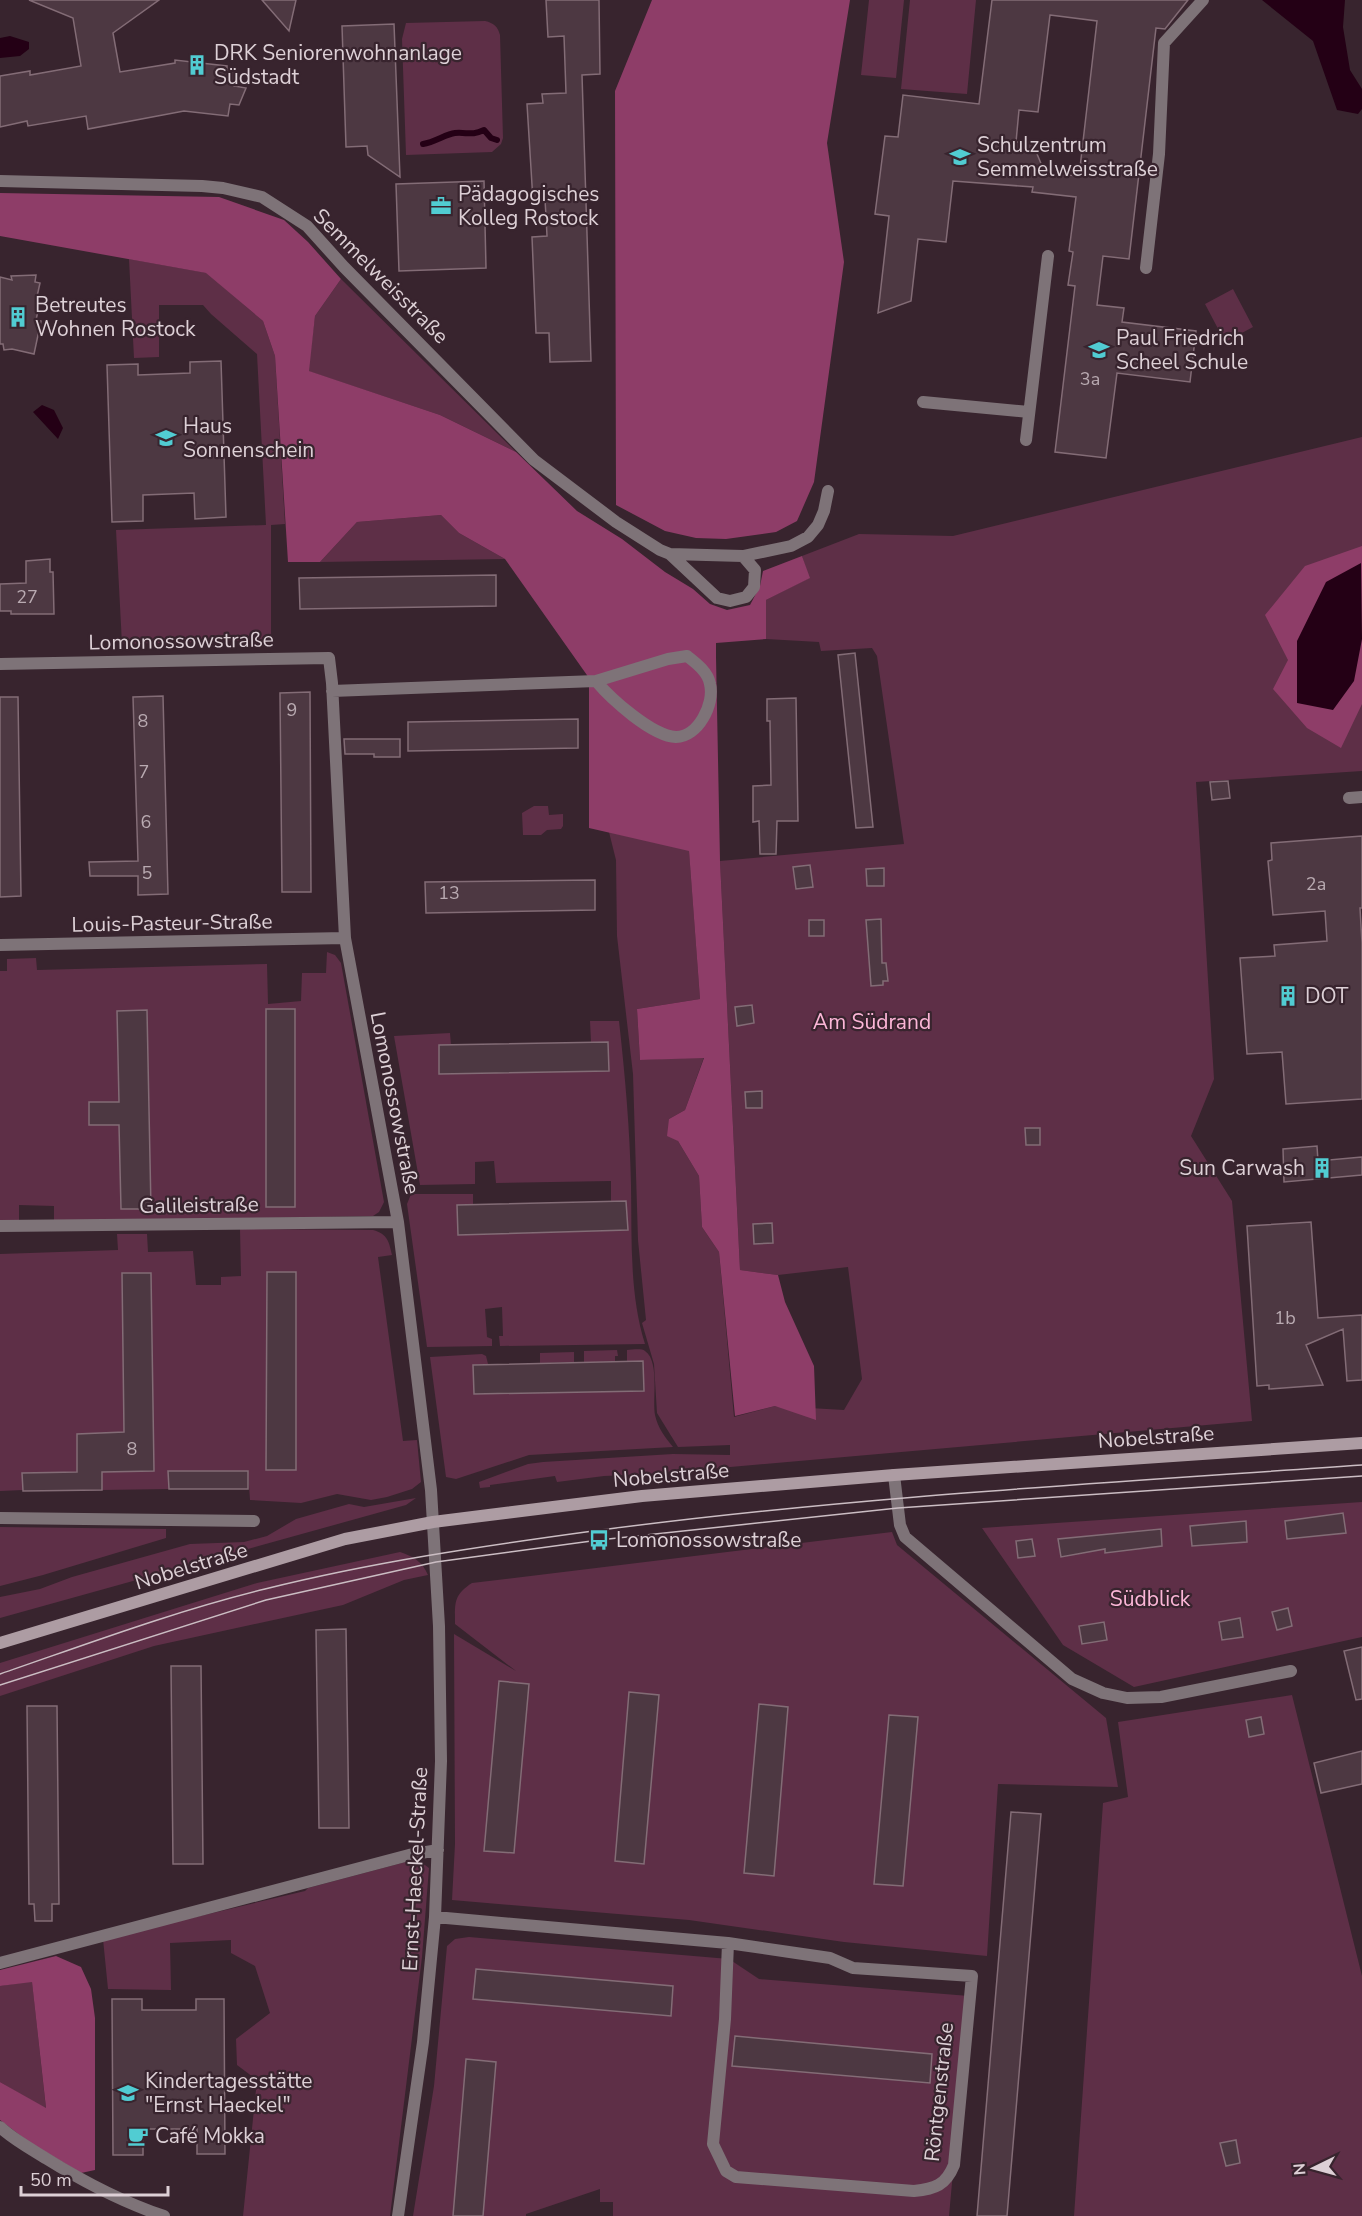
<svg xmlns="http://www.w3.org/2000/svg" width="1362" height="2216" viewBox="0 0 1362 2216" font-family="'Nunito Sans',sans-serif">
	<rect width="100%" height="100%" fill="#38242e"/>
	<path fill="#5e2f47" d="M869,0H904L896,78L861,75Z
		M910,0H976L967,94L901,89Z
		M485,21C494,23 498,27 500,35L503,138L501,144L492,152L406,155L402,39L406,23Z
		M129,259L207,273L263,321L275,356L285,524L271,525V640L122,644L116,530L266,525L257,354L211,314L203,305H159V357L134,358Z
		M341,279L516,452L440,415L308,371L315,316Z
		M1233,289L1253,327L1225,342L1205,304Z
		M1362,437V771L1196,782L1214,1079L1191,1136L1232,1201L1252,1421L652,1474L604,1476L557,1482L555,1476L490,1485V1487L480,1488L479,1482L528,1464L543,1462L673,1454L730,1455V1445L678,1447L657,1413L654,1364L642,1323L646,1320L638,1240L633,1074L617,936L616,860L609,832L689,850L700,999L637,1009L640,1060L704,1057L685,1110L669,1119L678,1141L699,1176L702,1227L719,1252L734,1417L775,1406L844,1410L862,1379L848,1267L778,1275L740,1270L720,861L904,844L877,656L872,648L821,651L819,642L766,639V600L809,578L802,556L859,534L953,536Z
		M441,515L459,533L505,559L320,562L357,522Z
		M534,806H548L549,815L563,814V826L561,829L547,830L541,835H523L522,813Z
		M327,952L335,955L341,963L384,1202L379,1212L373,1216L54,1222V1206L19,1205V1220H0V971H7V959L36,958L37,970L267,964L268,1004L301,1001L302,973H326Z
		M590,1021H619C625,1075 630,1130 631,1185C632,1237 629,1293 645,1344L500,1346L499,1336H503L502,1307L485,1309L487,1337L492,1339V1346L427,1347L407,1204L411,1194H473V1205L459,1235L627,1230L626,1201H611V1181L496,1183L494,1161L475,1162V1184L420,1185L394,1036L450,1033L451,1045H439L440,1074L609,1071L608,1042H591Z
		M240,1229L373,1230C388,1234 389,1242 392,1255L378,1257L403,1441L417,1440L421,1482L412,1489L387,1497L371,1500L337,1494L301,1503L250,1500L248,1471H169V1489L102,1490L22,1474L23,1490L0,1491V1249V1254L118,1250L117,1234H147L148,1252L193,1251L196,1285H221V1277L241,1276Z
		M617,1350L618,1356H615V1362H584V1351Z
		M627,1350C632,1350 641,1348 645,1351C660,1361 652,1400 655,1415C658,1428 664,1436 673,1447L529,1455L456,1479L446,1477L430,1357L482,1354L486,1356L488,1364L473,1365L475,1394L644,1391L643,1361H627Z
		M574,1352V1362L540,1363V1353Z
		M416,1498L406,1505L0,1618V1597L40,1589L72,1577L190,1544L244,1542L267,1536L296,1519L349,1504L364,1507Z
		M1362,1502V1637L1134,1687L1063,1645L982,1528Z
		M0,1527L166,1529V1538L43,1575L0,1586Z
		M892,1532L897,1545L1106,1718L1118,1787L998,1784L987,1956L844,1942L689,1920L452,1900L455,1844L454,1634L516,1671L455,1624C455,1604 453,1595 472,1583Z
		M400,1552C414,1557 422,1561 428,1575L404,1580L343,1605L154,1646L0,1696V1663L257,1583Z
		M1292,1695L1362,1976V2216H1074L1103,1803L1128,1797L1118,1722Z
		M417,1859L429,1868L422,1957L390,2216H243L257,2080L237,2065L236,2039L270,2013L255,1966L231,1953V1940L170,1943L171,1990L108,1989L103,1939L305,1891L308,1888Z
		M469,1937L729,1959L759,1979L969,1996L949,2216H613V2202H600V2189L526,2214V2216H413L434,2086L447,1946L455,1939Z
		M32,1981L46,2109L0,2082V1986Z"/>
	<path fill="#8e3d68" d="M652,0H850L827,143L844,262L814,482L797,521L776,532L726,539L696,538L665,531L616,505L615,91Z
		M0,193L219,197L284,220L308,242L341,279L315,316L309,371L440,415L516,452L577,511L622,539L665,572L693,589L710,604L727,610L750,605L760,586L763,571L802,556L810,578L766,600V639L716,643V657L720,861L740,1270L778,1275L785,1302L814,1366L816,1420L775,1406L735,1416L719,1252L702,1227L699,1176L678,1141L667,1136L669,1119L685,1110L704,1058L640,1060L637,1009L700,999L689,851L589,828V678L505,559L459,533L441,515L357,522L320,562H288L275,356L263,321L206,273L0,236Z
		M1362,546V704L1341,748L1307,728L1273,689L1288,660L1265,615L1305,566Z
		M56,1956L81,1967L91,1989L95,2018V2170L81,2173L29,2142L0,2120V2082L46,2108L32,1982L0,1986V1970Z"/>
	<path fill="#240015" d="M1262,0H1345L1343,27L1350,70L1362,89V109L1358,114L1337,110L1313,41Z
		M10,36L29,42V49L20,56L0,58V38Z
		M42,405L54,410L63,428L58,439L33,412Z
		M1361,563L1362,639L1354,681L1333,710L1297,703V641L1326,582Z"/>
	<g fill="none" stroke-linecap="round" stroke-linejoin="round">
		<path stroke="#240015" stroke-width="6" d="M423,144C435,142 446,134 455,133C468,132 471,136 484,130L491,138L497,140"/>
	</g>
	<path fill="#4d3842" stroke="#836c76" stroke-width="1.5" fill-rule="evenodd" d="M29,0H159L113,33L120,72L175,63V60L227,66V70L236,71L234,86L246,88L239,105L230,104L228,116L184,111L88,129L86,116L28,126L27,121L0,127V76L30,71V75L81,66L73,18Z
		M262,0H296L289,31Z
		M546,0H599L600,74L582,75L591,361L550,362L549,333H536L532,237L547,236L546,216L545,200L533,201L527,104L543,103L542,94L566,93L564,36L548,37Z
		M992,0H1188L1165,29L1156,28L1129,259L1103,256L1097,305L1124,308L1122,322L1196,331L1190,382L1117,373L1106,458L1055,452L1075,286L1068,285L1073,252L1069,251L1076,197L1032,192L1033,187L953,181L946,242L918,239L911,301L878,313L889,216L875,214L885,136L898,137L903,95L979,104ZM1050,15L1097,21L1079,176L1045,173L1032,142H1016L1019,110L1038,112Z
		M394,24L400,177L368,155L367,146L346,147L342,26Z
		M484,181L486,268L399,271L396,184Z
		M36,275L35,282L40,283L36,301L40,302L36,320L41,321L34,354L12,349L4,350L3,344H0V277L12,280L11,276Z
		M221,361L226,517L195,519L194,493L143,495V521L112,522L107,365L138,364V375L190,373V362Z
		M50,559V572H53L54,614H11V611H0V584L26,583V561Z
		M496,575V606L300,609L299,578Z
		M855,653L873,827L856,828L838,655Z
		M310,692L311,892H282L280,693Z
		M163,696L168,894L138,895V876H90L89,862L138,861L133,697Z
		M0,697H18L21,896L0,897Z
		M796,698L798,821H777L776,854H760L759,821L753,822V786L771,785L770,721H767V699Z
		M578,719V748L408,751V722Z
		M344,739H400V757H374V754H345Z
		M1228,781L1230,798L1212,800L1210,782Z
		M1362,836V908H1360L1362,943V1099L1286,1104L1282,1052L1247,1054L1240,958L1275,956L1274,945L1327,941L1325,911L1273,915L1268,861L1272,860L1271,843Z
		M810,865L813,887L796,889L793,867Z
		M884,868V886H867L866,869Z
		M595,880V910L426,913L425,882Z
		M881,919L882,963H886L888,981H883V985L871,986L866,920Z
		M809,920H824V936H809Z
		M752,1005L754,1023L737,1026L735,1007Z
		M266,1009H295V1207H266Z
		M147,1010L151,1209H121L119,1125H89V1102H119L117,1011Z
		M608,1042L609,1071L439,1074V1045Z
		M762,1091V1108H746L745,1092Z
		M1025,1128H1040V1145H1026Z
		M1317,1146L1318,1161L1362,1157V1175L1284,1182L1283,1149Z
		M626,1201L628,1230L458,1235L457,1205Z
		M1311,1222L1318,1318L1362,1315V1380L1347,1381L1343,1329L1306,1345L1323,1385L1269,1389V1385L1257,1386L1247,1226Z
		M772,1223L773,1243L754,1244L753,1224Z
		M267,1272H296V1470H266Z
		M122,1273H151L154,1471L102,1472V1490L23,1491L22,1473L77,1472V1434L124,1432Z
		M643,1361L644,1391L474,1394L473,1365Z
		M168,1471H248V1489H169Z
		M1343,1513L1346,1533L1287,1539L1285,1521Z
		M1246,1521L1247,1542L1192,1546L1190,1526Z
		M1161,1529L1162,1546L1105,1553V1549L1061,1557L1058,1539Z
		M1032,1539L1035,1556L1018,1558L1016,1541Z
		M1288,1608L1292,1626L1277,1630L1272,1612Z
		M1240,1618L1243,1637L1222,1640L1219,1622Z
		M1104,1622L1107,1640L1082,1644L1079,1626Z
		M346,1629L349,1828H319L316,1630Z
		M1362,1647V1699L1356,1700L1344,1651Z
		M171,1666H201L203,1864H173Z
		M499,1681L529,1684L514,1853L484,1851Z
		M629,1692L659,1695L644,1864L615,1861Z
		M759,1704L788,1707L774,1876L744,1873Z
		M27,1706H57L59,1904H52V1921H35L34,1904H29Z
		M889,1715L918,1717L903,1886L874,1884Z
		M1261,1717L1264,1734L1249,1737L1246,1720Z
		M1362,1751V1784L1321,1793L1314,1763Z
		M1011,1812L1041,1814L1007,2216H977Z
		M476,1969L673,1986L671,2016L473,1999Z
		M112,1999H142V2010H196V1999H224L225,2154H197V2129H143V2155H113Z
		M735,2036L932,2054L930,2083L732,2066Z
		M466,2059L496,2062L483,2216H453Z
		M1236,2140L1240,2163L1226,2166L1220,2143Z"/>
	<g fill="none" stroke-linecap="round" stroke-linejoin="round">
		<path stroke="#7e7378" stroke-width="12" d="M0,181L202,186L223,188L262,197L307,226L344,267L534,460L616,522L660,550L670,554L743,556L791,546L808,537L818,525L824,511L828,491
			M1146,268L1159,154L1164,43L1203,0
			M923,402L1029,412
			M1026,440L1048,256
			M670,554L717,598L730,601L746,597L754,587L755,570L743,556
			M0,664L329,658L332,683L345,938L398,1222L431,1490L439,1626L441,1761L435,1917L423,2042L398,2216
			M332,691L596,681C611,699 652,736 676,737C698,737 715,704 710,684C708,672 696,663 687,656L668,659L596,681
			M1349,798L1362,797
			M0,945L345,938
			M0,1226L398,1222
			M894,1475L900,1525L905,1537L1072,1679L1103,1693L1127,1698L1161,1697L1291,1671
			M0,1518L254,1521
			M435,1917L728,1943L830,1958L853,1968L972,1976L954,2165C946,2185 935,2189 914,2191L736,2177L726,2171L713,2144L725,2019L728,1943
			M0,1963L409,1855L438,1850
			M0,2127C14,2140 31,2149 47,2159C84,2182 122,2202 164,2216"/>
		<path stroke="#ad9ca3" stroke-width="12" d="M0,1643L345,1539L433,1522L642,1496L894,1475L1362,1443"/>
		<path stroke="#cbbdc3" stroke-width="1.5" d="M0,1674C87,1644 175,1611 265,1589C373,1562 483,1546 593,1531C848,1497 1105,1483 1362,1465
			M0,1685L266,1600L436,1562L599,1540L898,1508L1362,1476"/>
	</g>
	<defs>
		<g id="building-bare" transform="scale(1.62)"><path d="M-4-6H4V6H1V3H-1V6H-4ZM-2.5-4.3h1.7v1.8h-1.7ZM.8-4.3h1.7v1.8H.8ZM-2.5-1h1.7V.8h-1.7ZM.8-1h1.7V.8H.8Z" fill="#51ccd2" stroke="#38242e" stroke-width="2.5" paint-order="stroke"/></g>
		<g id="school-bare" transform="scale(1.62)"><path d="M0-5L7-2L0 1L-7-2ZM-4 1L0 2.5L4 1V4Q0 6-4 4Z" fill="#51ccd2" stroke="#38242e" stroke-width="2.5" paint-order="stroke"/></g>
		<g id="office-bare" transform="scale(1.62)"><path d="M-6-3h4V-5.5h4V-3h4V5H-6ZM-1-4.5V-3h2v-1.5ZM-6 0V1H6V0Z" fill="#51ccd2" stroke="#38242e" stroke-width="2.5" paint-order="stroke"/></g>
		<g id="bus-bare" transform="scale(1.62)"><path d="M-5-6H5V4H4V6H2V4H-2V6H-4V4H-5ZM-3.5-4V0h7V-4ZM-3.5 1.2v1.5H-2V1.2ZM2 1.2v1.5H3.5V1.2Z" fill="#51ccd2" stroke="#38242e" stroke-width="2.5" paint-order="stroke"/></g>
		<g id="cafe-bare" transform="scale(1.62)"><path d="M-5.5-4.5H6V0H3Q3 3.5 0 3.5H-2.5Q-5.5 3.5-5.5 0ZM3-3.2v2h1.7v-2ZM-6 4.5H4V6H-6Z" fill="#51ccd2" stroke="#38242e" stroke-width="2.5" paint-order="stroke"/></g>
	</defs>
	<g fill-rule="evenodd">
		<use href="#building-bare" x="197" y="65"/>
		<use href="#school-bare" x="960" y="157"/>
		<use href="#office-bare" x="441" y="206"/>
		<use href="#building-bare" x="18" y="317"/>
		<use href="#school-bare" x="1099" y="350"/>
		<use href="#school-bare" x="166" y="438"/>
		<use href="#building-bare" x="1288" y="996"/>
		<use href="#building-bare" x="1322" y="1168"/>
		<use href="#bus-bare" x="599" y="1540"/>
		<use href="#school-bare" x="128" y="2093"/>
		<use href="#cafe-bare" x="138" y="2136"/>
	</g>
	<g text-anchor="middle" stroke-width="4.5" stroke-linejoin="round" paint-order="stroke">
		<g font-size="18" fill="#b9aab1">
			<text x="1090" y="385">3a</text>
			<text x="27" y="603">27</text>
			<text x="292" y="716">9</text>
			<text x="143" y="727">8</text>
			<text x="144" y="778">7</text>
			<text x="146" y="828">6</text>
			<text x="147" y="879">5</text>
			<text x="1316" y="890">2a</text>
			<text x="449" y="899">13</text>
			<text x="1285" y="1324">1b</text>
			<text x="132" y="1455">8</text>
		</g>
		<g font-size="21" fill="#ddd0d6" stroke="#38242e" text-anchor="start">
			<text x="214" y="60">DRK Seniorenwohnanlage<tspan x="214" dy="24">Südstadt</tspan></text>
			<text x="977" y="152">Schulzentrum<tspan x="977" dy="24">Semmelweisstraße</tspan></text>
			<text x="458" y="201">Pädagogisches<tspan x="458" dy="24">Kolleg Rostock</tspan></text>
			<text x="35" y="312">Betreutes<tspan x="35" dy="24">Wohnen Rostock</tspan></text>
			<text x="1116" y="345">Paul Friedrich<tspan x="1116" dy="24">Scheel Schule</tspan></text>
			<text x="183" y="433">Haus<tspan x="183" dy="24">Sonnenschein</tspan></text>
			<text x="1305" y="1003">DOT</text>
			<text x="1305" y="1175" text-anchor="end">Sun Carwash</text>
			<text x="616" y="1547">Lomonossowstraße</text>
			<text x="145" y="2088">Kindertagesstätte<tspan x="145" dy="24">"Ernst Haeckel"</tspan></text>
			<text x="155" y="2143">Café Mokka</text>
		</g>
		<g font-size="21" fill="#ddd0d6" stroke="#38242e">
			<text transform="translate(381 276) rotate(45)" y="7">Semmelweisstraße</text>
			<text transform="translate(181 641) rotate(-1)" y="7">Lomonossowstraße</text>
			<text transform="translate(172 923) rotate(-1)" y="7">Louis-Pasteur-Straße</text>
			<text transform="translate(395 1103) rotate(79)" y="7">Lomonossowstraße</text>
			<text transform="translate(199 1205) rotate(-1)" y="7">Galileistraße</text>
			<text transform="translate(1156 1437) rotate(-4)" y="7">Nobelstraße</text>
			<text transform="translate(671 1475) rotate(-5)" y="7">Nobelstraße</text>
			<text transform="translate(191 1566) rotate(-17)" y="7">Nobelstraße</text>
			<text transform="translate(415 1869) rotate(-87)" y="7">Ernst-Haeckel-Straße</text>
			<text transform="translate(939 2092) rotate(-84)" y="7">Röntgenstraße</text>
		</g>
		<g font-size="21" fill="#fcb6d7" stroke="#38242e">
			<text x="872" y="1029">Am Südrand</text>
			<text x="1150" y="1606">Südblick</text>
		</g>
	</g>
	<g transform="translate(1314 2168) rotate(265)" stroke="#38242e" stroke-width="4.5" paint-order="stroke">
	<path d="M0-4.5L10 22L0 15L-10 22Z" fill="#ddd0d6"/>
	<text y="-9" font-size="16" font-weight="bold" text-anchor="middle" fill="#ddd0d6">N</text>
	</g>
	<path d="M21 2186v9h147v-9" fill="none" stroke="#ddd0d6" stroke-width="3"/>
	<text x="30" y="2186" font-size="18" fill="#ddd0d6" stroke="#38242e" stroke-width="4.5" paint-order="stroke">50 m</text>
</svg>
